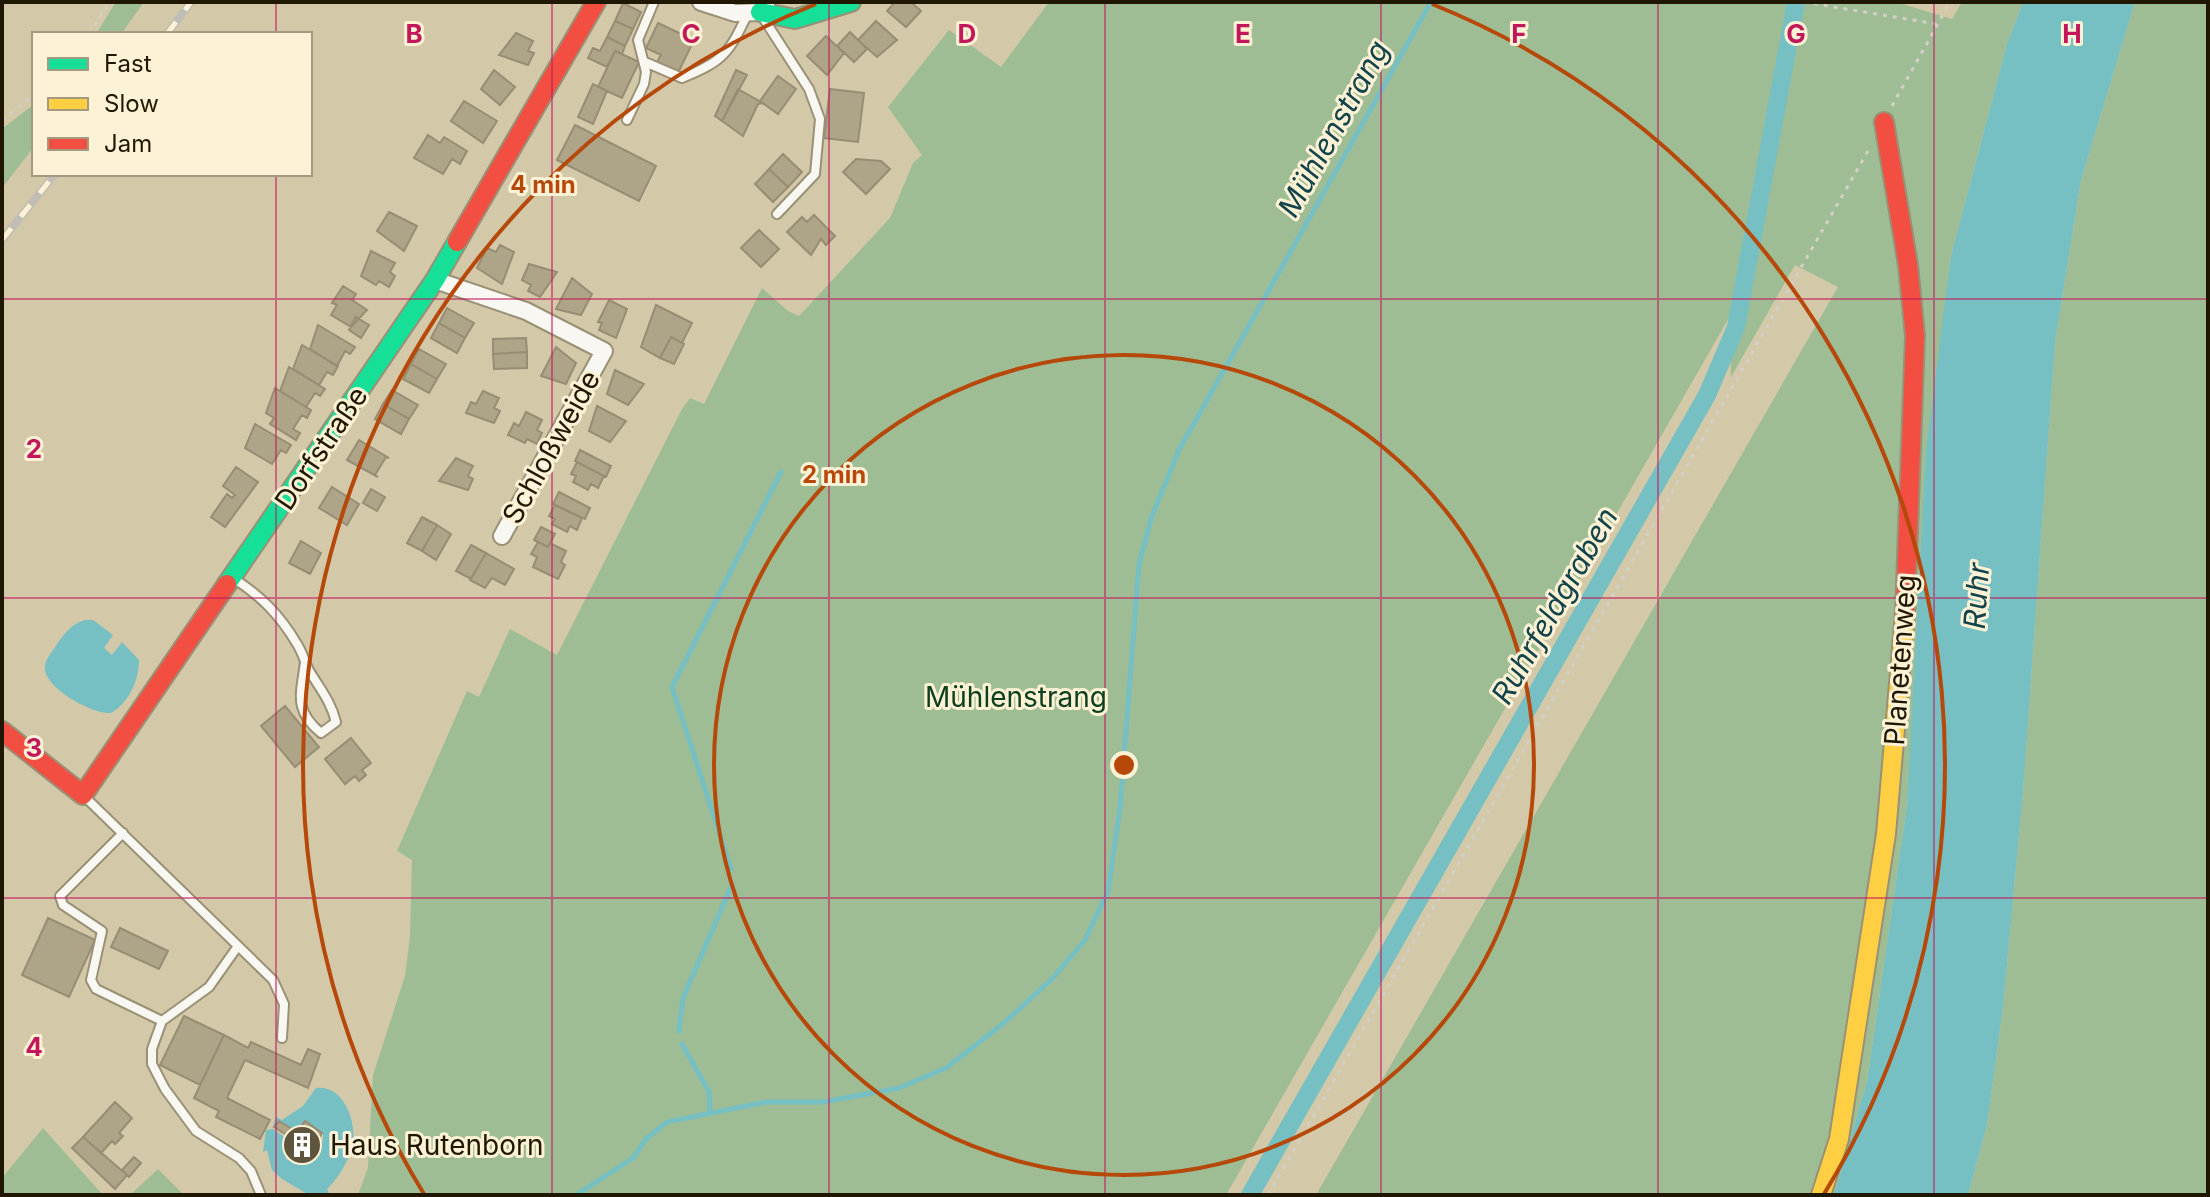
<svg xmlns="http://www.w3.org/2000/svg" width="2210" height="1197" viewBox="0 0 2210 1197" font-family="Inter,sans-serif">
	<rect width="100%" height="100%" fill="#d3c8a8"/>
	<path fill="#9fbd94" d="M116,2H144L121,34H96Z
		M1049,2H1896L1952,19L1962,2H2023L2007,44L1951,256L1907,806L1867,1082L1834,1195H1316L1838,287L1795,265L1731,377L1730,316L1226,1195H358L368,1168L373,1075L405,976L410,936L412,860L397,851L467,691L479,697L510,629L557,655L682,409L690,398L704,404L762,288L788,311L799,316L890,218L913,163L922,155L888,107L949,30L1001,67Z
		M2135,2H2208V1195H1968L1987,1125L2003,1007L2023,792L2055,342L2081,180Z
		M34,104V147L2,188V129Z
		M43,1128L103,1195H2V1178Z
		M158,1169L184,1195H130Z"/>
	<path fill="#76bfc3" d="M2023,2H2135L2081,180L2055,342L2023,792L2003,1007L1987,1125L1968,1195H1834L1867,1082L1907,806L1926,451L1951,256L2007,44Z
		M85,620H93L113,635L104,648L112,655L122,642L139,660C139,680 129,703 111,713C93,715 42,687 45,666C46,658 53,651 57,644C65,633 71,624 85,620Z
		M316,1088C343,1084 356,1120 353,1142C350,1159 338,1179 327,1189L329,1194L309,1195L282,1179L272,1170L267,1150L263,1152L266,1130L273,1129L287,1139L286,1159L300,1165L308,1163L323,1140V1133L305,1121L297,1132L279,1120L273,1126L276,1117L282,1120L303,1106Z"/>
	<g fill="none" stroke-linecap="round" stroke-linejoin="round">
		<path stroke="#76bfc3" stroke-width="5" d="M731,869L672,687L781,472
			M679,1031L683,998L731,887
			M682,1044L709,1092L710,1111
			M576,1195L633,1158L646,1139L667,1122L766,1102H823L899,1088L946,1068L1004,1023L1053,978L1085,940L1108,891L1120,808L1139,564L1152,516L1179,450L1431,2"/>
		<path stroke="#76bfc3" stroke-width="18" d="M1250,1195L1707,395L1736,327L1796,2"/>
	</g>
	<path fill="#aea487" stroke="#968d74" stroke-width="2" d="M895,2H911L921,11L906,27L887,11Z
		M623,3L641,12L633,29L615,21Z
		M615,21L633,29L625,46L607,37Z
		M876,21L897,40L877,57L858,40Z
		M658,23L694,40L678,73L657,62L661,55L646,48Z
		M850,32L867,49L854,62L837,46Z
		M516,33L533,41L528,51L534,53L528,65L499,55Z
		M826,36L844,53L827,75L807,56Z
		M607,37L625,46L622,54L615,51L607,67L588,58L593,48L600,51Z
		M615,51L639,62L622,98L598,87Z
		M494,70L515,87L500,105L481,89Z
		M736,70L747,75L722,121L715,116Z
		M778,76L796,89L778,114L760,101Z
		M593,84L607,91L593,124L578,117Z
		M738,89L763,103L758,104L743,136L722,121Z
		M830,89L864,93L858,142L824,138Z
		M464,101L497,121L483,143L451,121Z
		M575,125L656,166L639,201L557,160Z
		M428,135L440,143L444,137L467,151L460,164L452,159L443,174L414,158Z
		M783,154L802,172L788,187L769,169Z
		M856,159L881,161L890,169L866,194L843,172Z
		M769,169L788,187L773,202L755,184Z
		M389,212L417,226L404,251L377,231Z
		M814,215L835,236L826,245L821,239L811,255L787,232L802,217L807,222Z
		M759,230L779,249L761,267L741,248Z
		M500,245L514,252L502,284L477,268L487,248L496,252Z
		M371,251L395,263L390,272L395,276L389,287L379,281L376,285L361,276Z
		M529,264L557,272L540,297L528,291L531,285L522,280Z
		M572,278L592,294L581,315L556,309Z
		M343,286L356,294L352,300L367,310L351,327L331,315L337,305L332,303Z
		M609,300L627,309L616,338L599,330L602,323L598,322Z
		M656,305L692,323L682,343L671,337L660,358L641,347Z
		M447,308L474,323L465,338L439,323Z
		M356,317L369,325L361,338L349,330Z
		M439,323L465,338L457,353L431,338Z
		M318,325L355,347L350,354L345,351L337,366L310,349Z
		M671,337L684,344L674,364L660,358Z
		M526,338L527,352L493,354V339Z
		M302,345L338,366L333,375L327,372L319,385L293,369Z
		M556,347L576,363L566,384L541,376Z
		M419,349L446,364L437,379L411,364Z
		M527,352V368L494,369L493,354Z
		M411,364L437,379L429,393L403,379Z
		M289,367L325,389L320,396L315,393L306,407L280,391Z
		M615,370L644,384L628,405L607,394Z
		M275,388L311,410L307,418L302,415L293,429L300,433L296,440L270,424L274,418L266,413Z
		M392,390L418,405L409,419L383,404Z
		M483,391L499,398L494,408L500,411L494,423L466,413L471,402L476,404Z
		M383,404L409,419L401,434L375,419Z
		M597,406L626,421L610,442L589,431Z
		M526,412L542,420L537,430L542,433L537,444L527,439L525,443L508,435L514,423L519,426Z
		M255,424L291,445L286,453L281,450L272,464L245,448Z
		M359,440L389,458L386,457L375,475L378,477L347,460Z
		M580,450L611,466L606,477L575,461Z
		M456,458L473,466L468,476L473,479L468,490L439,481Z
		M577,462L604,476L598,488L591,484L588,490L573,482L576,476L571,474Z
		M236,467L258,482L225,527L211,517L227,494L232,498L235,495L223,486Z
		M332,487L359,504L347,525L319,508Z
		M371,489L385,497L377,511L363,503Z
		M559,492L590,508L585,519L553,504Z
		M555,505L582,518L577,530L570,526L567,532L552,524L555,519L549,516Z
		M422,517L437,525L422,551L407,543Z
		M437,525L451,534L436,560L422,551Z
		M541,527L555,534L548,547L534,540Z
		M301,541L321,553L310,574L289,563Z
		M538,542L548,547L550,543L566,551L561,562L565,565L558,579L533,567L537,557L531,554Z
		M471,545L486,553L471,579L456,571Z
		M486,553L514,569L505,585L492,578L485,588L470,580Z
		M285,706L319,747L295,767L261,726Z
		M351,738L371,763L362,770L366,775L359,781L355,776L345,784L325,759Z
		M48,918L95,940L69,997L22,975Z
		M120,928L168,951L159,969L111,947Z
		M184,1016L224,1035L200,1085L160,1065Z
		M224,1035L248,1048L251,1042L301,1065L308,1049L320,1054L308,1088L245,1060L227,1098L270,1120L260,1139L216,1117L219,1111L194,1098Z
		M115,1102L132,1118L119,1133L123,1136L115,1144L112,1141L101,1153L83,1137Z
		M279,1121L297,1132L305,1121L322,1133L303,1163L285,1151L293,1139L274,1127Z
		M83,1137L127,1175L115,1189L72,1148Z
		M134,1157L141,1163L129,1177L122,1170Z"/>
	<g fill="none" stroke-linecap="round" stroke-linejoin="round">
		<g stroke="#999076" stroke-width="12">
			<path id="lane" d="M762,16L809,89L820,119L815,174L777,214
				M645,62L682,78C724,61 729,53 748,13
				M627,120L644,84L646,72L638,40L654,2
				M233,578C261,596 280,615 297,644C303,653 305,664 310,672C321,690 331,702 336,722L321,733C293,710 301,694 305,662
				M84,796L273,980L284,1004L282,1038
				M123,833L60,896L63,905L102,931L91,980L96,989L162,1021
				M238,946L209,987L162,1021L152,1049V1064L165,1089L196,1131L239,1158L251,1171L261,1195"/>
		</g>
		<g stroke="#999076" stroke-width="20">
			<path id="street" d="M701,2L735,13L760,12L766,5
				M435,280L526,311L604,351L502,536"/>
		</g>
		<g stroke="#999076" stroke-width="22">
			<path id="fast" d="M760,12L795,19L851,2
				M227,584L435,280L457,242"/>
		</g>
		<g stroke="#999076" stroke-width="22">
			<path id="slow" d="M1821,1195L1839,1139L1886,834L1905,613"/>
		</g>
		<g stroke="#999076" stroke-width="22">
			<path id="jam" d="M1884,122L1908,265L1915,336L1905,613
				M457,242L596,2
				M2,731L83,795L227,584"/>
		</g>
		<path stroke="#d3d0c5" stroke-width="3" stroke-dasharray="4 6" stroke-linecap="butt" d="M1804,2L1937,24
			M89,34L110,2
			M1892,106L1950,2
			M2,120L34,95
			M1268,1195L1868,151"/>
		<use href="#lane" stroke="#f8f7f2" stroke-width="8"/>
		<use href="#street" stroke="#f8f7f2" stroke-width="16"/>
		<use href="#fast" stroke="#16e098" stroke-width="18"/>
		<use href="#slow" stroke="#ffcf43" stroke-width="18"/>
		<use href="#jam" stroke="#f24e42" stroke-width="18"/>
		<g stroke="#c0bdb4" stroke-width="8">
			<path id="rail" d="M167,34L191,2
				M2,240L55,174"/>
		</g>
		<use href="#rail" stroke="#fdf2d5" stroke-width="5" stroke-dasharray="15" stroke-linecap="butt"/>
	</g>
	<path fill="none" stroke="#c2185b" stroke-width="2" stroke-opacity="0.55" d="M276,2V34M552,2V1195M829,2V1195M1105,2V1195M1381,2V1195M1658,2V1195M1934,2V1195M276,174V1195M2,299H2208M2,598H2208M2,898H2208"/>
	<g fill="none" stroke="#b6480a" stroke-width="4">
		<circle cx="1124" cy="765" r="410"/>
		<path d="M424 1194A821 821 0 0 1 816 4M1432 4A821 821 0 0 1 1824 1194"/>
	</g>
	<defs>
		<g id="building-disc" transform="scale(2)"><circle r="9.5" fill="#5e553c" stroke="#fdf2d5"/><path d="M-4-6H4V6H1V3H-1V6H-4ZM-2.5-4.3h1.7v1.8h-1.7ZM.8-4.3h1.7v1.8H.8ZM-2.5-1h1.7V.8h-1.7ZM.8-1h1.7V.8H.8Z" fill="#fff"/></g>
	</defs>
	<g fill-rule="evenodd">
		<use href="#building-disc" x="302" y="1145"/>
	</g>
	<g text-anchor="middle" stroke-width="6" stroke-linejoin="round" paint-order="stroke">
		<g font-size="28" fill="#1f1702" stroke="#fdf2d5">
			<text transform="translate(551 447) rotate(-61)" y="10">Schloßweide</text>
			<text transform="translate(321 448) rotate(-56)" y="10">Dorfstraße</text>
			<text transform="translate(1900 660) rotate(-86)" y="10">Planetenweg</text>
		</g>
		<g font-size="28" fill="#0c401e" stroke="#fdf2d5">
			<text x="1016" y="707">Mühlenstrang</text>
		</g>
		<g font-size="28" fill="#1f1702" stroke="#fdf2d5" text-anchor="start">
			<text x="330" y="1155">Haus Rutenborn</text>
		</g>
		<g font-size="30" font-style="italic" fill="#13444c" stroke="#fdf2d5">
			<text transform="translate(1334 129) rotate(-61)" y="10">Mühlenstrang</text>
			<text transform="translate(1977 596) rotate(-86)" y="10">Ruhr</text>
			<text transform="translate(1555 606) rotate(-60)" y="10">Ruhrfeldgraben</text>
		</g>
	</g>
	<g font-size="26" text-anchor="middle" font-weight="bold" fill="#c2185b" stroke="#fdf2d5" stroke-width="6" stroke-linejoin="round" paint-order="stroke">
		<text x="414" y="43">B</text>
		<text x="691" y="43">C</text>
		<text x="967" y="43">D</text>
		<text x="1243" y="43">E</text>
		<text x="1519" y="43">F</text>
		<text x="1796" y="43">G</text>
		<text x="2072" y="43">H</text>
		<text x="34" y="458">2</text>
		<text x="34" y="757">3</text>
		<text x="34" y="1056">4</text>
	</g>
	<circle cx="1124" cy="765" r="12" fill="#b6480a" stroke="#fdf2d5" stroke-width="4"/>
	<g font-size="24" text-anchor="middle" font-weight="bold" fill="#b6480a" stroke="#fdf2d5" stroke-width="6" stroke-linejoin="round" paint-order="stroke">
		<text x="543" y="193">4 min</text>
		<text x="834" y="483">2 min</text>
	</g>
	<rect width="2210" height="1197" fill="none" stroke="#1f1702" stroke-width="8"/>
	<rect x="32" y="32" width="280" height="144" fill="#fdf2d5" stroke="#a49a81" stroke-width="2"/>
	<rect x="48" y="58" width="40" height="12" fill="#16e098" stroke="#a49a81" stroke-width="2"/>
	<text x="104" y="72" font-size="24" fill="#1f1702">Fast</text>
	<rect x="48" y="98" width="40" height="12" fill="#ffcf43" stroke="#a49a81" stroke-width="2"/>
	<text x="104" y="112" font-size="24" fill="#1f1702">Slow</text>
	<rect x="48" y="138" width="40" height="12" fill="#f24e42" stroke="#a49a81" stroke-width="2"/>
	<text x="104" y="152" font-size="24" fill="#1f1702">Jam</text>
</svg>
